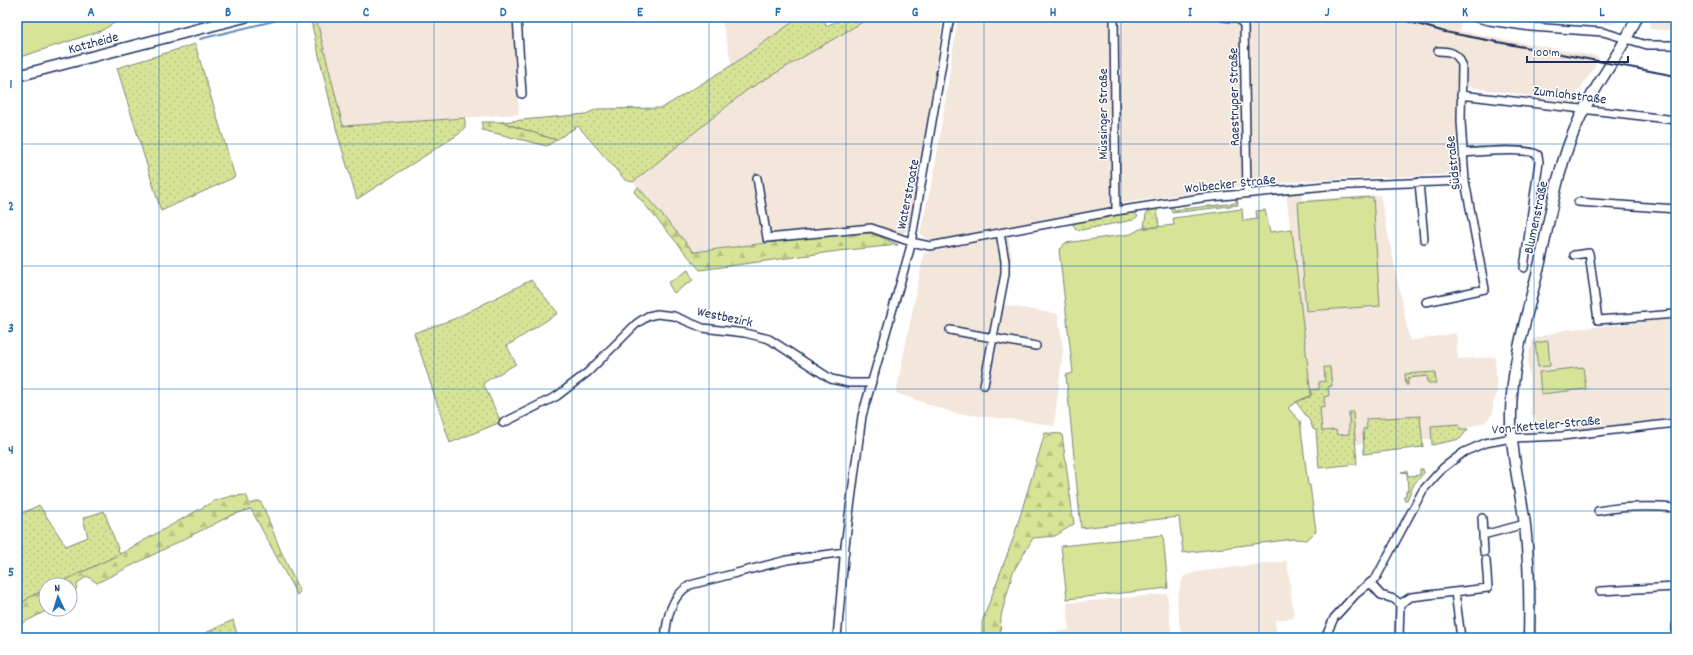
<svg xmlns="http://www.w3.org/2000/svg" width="1693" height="655" viewBox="0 0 1693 655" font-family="Dekko,sans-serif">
	<defs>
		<pattern id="grass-dots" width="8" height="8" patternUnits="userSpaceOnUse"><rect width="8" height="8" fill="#d7e396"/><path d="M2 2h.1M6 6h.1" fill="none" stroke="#b8c384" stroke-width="1.8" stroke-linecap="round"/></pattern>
		<pattern id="forest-firs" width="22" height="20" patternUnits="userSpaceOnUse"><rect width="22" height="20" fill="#d7e396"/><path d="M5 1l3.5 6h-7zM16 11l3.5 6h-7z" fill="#b8c384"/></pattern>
		<pattern id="garden-furrows" width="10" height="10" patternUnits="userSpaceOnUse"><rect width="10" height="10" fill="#d7e396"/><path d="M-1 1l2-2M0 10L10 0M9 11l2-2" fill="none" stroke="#b8c384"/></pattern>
	</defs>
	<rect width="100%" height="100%" fill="#fff"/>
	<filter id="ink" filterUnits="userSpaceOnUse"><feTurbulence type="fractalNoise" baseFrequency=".025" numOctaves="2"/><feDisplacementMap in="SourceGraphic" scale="8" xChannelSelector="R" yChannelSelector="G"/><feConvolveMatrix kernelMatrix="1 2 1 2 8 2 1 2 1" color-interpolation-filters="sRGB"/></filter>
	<g filter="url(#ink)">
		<path fill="#f3e6db" d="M316,17H513L519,114L343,126Z
			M721,17H800L732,65Z
			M871,17H943L926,135L909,225L898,245L872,233L830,235L694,252L633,182L747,90Z
			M958,17H1462L1460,31L1589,55L1590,54L1599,57L1594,68L1571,102L1456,85L1461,174L1315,180L1235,187L1124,203L1058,221L930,241L925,238L920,233L934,173Z
			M1515,17H1624L1619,22L1611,24L1542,21Z
			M1651,17H1676V34L1675,31L1649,29Z
			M1301,193L1302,200L1380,195L1410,341L1456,333L1458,359L1495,357L1497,393L1493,403V413L1485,422L1432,439L1318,447L1316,430L1313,429L1310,421L1296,402L1311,395L1286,194Z
			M1008,237L1012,257L1004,305L1058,314L1063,350L1054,426L1026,421L954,413L896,393L924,253Z
			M1676,319V419L1577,430L1573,425L1536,424L1535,415H1531L1528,360L1530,349L1532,348V339L1564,330Z
			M1287,561L1294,618L1275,620L1277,638H1181L1177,598L1183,577L1197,572Z
			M1167,594L1172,638H1044V633L1069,630L1067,603Z"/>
		<path fill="url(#grass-dots)" stroke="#79897a" d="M310,17H316L343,126L465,118V127L459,134L357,199L337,132Z
			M800,17H824L826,26L847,17H871L747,90L633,182L625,180L578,126L556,140L501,122L586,114L597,109L662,108L732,65Z
			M195,44L235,177L161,211L117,68Z
			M1237,197L1238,205L1172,213L1170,206L1173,205L1174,210L1236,203V198Z
			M1152,208H1157L1159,227L1144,228L1146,214Z
			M1133,211L1138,216L1133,220L1081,230L1076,229L1073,225L1075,222Z
			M531,280L558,313L507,346L516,364L483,383L501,422L450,443L414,333L454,319Z
			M1324,367H1330L1332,386L1328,387L1329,396L1324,397L1325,406L1320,407L1322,431L1336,430L1337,435L1349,434V412H1353L1357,464L1319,468L1316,430L1313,429L1310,421L1296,402L1311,396V390L1319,389V382L1325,381Z
			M1420,416L1423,447L1364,454L1363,429L1367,428L1366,419Z
			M1459,424L1460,429H1468L1460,439L1432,445L1431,426Z
			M1420,469H1423L1424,473L1414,484L1407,500H1404V496H1406V491H1408L1407,473L1401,472L1407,471L1408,476L1420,475Z
			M39,505L66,546L88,537L83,518L104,511L120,554L55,585H46V589L30,597L17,607V516Z
			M233,620L238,638H195Z"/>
		<path fill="url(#forest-firs)" stroke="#79897a" d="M482,122H501L556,140L547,146L482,130Z
			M638,187L694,252L830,235L872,233L898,245L838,251L700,270L634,192Z
			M688,270L693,280L674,293L668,283Z
			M1045,433L1062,434L1074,524L1055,536L1033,538L1013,572L1001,616L1000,638H982V622L1014,536Z
			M246,495L250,504L260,501L263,506L280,549L300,592L297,595L251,509L232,515L97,583L87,576L78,583L74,596L70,598V585H55L120,554L214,501L231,496Z
			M46,589V609H50L17,626V607L30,597Z"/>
		<path fill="url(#garden-furrows)" stroke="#79897a" d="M1435,372L1436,383H1428L1427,376L1408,378V385H1406L1405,374Z"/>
		<path fill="#d7e396" stroke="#79897a" d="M17,17H124L101,31L17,58Z
			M1373,197L1380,306L1306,311L1298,202Z
			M1242,209L1243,221L1257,219L1256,211L1265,210L1270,232L1292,229L1311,395L1296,402L1288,408L1300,421L1308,485H1310L1316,531L1307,540L1294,539L1183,553L1179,517L1081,528L1066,375L1073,373L1059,250L1065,243L1131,234L1140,229L1174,225L1173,218Z
			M1548,341L1550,366L1538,367L1535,343Z
			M1583,367L1586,389L1541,394L1539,372Z
			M1163,535L1168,588L1067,599L1061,546Z"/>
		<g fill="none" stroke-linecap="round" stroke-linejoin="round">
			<path stroke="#618ab4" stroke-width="2" d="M200,39L290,17"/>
			<g stroke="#1b2f5e" stroke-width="10">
				<path id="street" d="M517,17L522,94
					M1114,17L1116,211
					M1223,17L1238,18L1244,25L1247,193
					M1473,17L1489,21L1531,27L1603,32L1647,45H1676
					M1461,95L1676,120
					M1463,153C1476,152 1529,147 1538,155L1539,162L1524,268
					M757,178L767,238L871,228L911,242L930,246L1116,211L1201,198L1326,186L1465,181
					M1419,182L1424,239
					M1578,202L1676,209
					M1574,255L1589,253L1598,320L1676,314
					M1426,302L1485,289L1465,181L1461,121L1462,65C1458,53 1450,51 1438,51
					M950,330L1036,346
					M984,385L1005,274V261L1000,233
					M503,423L557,396L588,372L636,324L648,316L657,314L674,316L703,328L745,333L769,339L831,379L849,383H871
					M1598,511C1624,506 1649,506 1676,508
					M1482,518L1483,535
					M1484,552L1483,535L1525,524
					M1370,583L1381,595L1394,599L1400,604
					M1600,591L1676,587
					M1455,592L1461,638
					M1400,604L1411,597L1488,588L1486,560
					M665,638C667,617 671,596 690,585L787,560L845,552
					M837,638L845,546L862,416L910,249L950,17
					M1325,638L1334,618L1356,594L1376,578L1423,490L1443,468L1464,452L1485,443L1512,438L1562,436L1676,423
					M1399,638L1400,604
					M1676,638V625"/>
			</g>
			<g stroke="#1b2f5e" stroke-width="13">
				<path id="secondary" d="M17,76L245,17
					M1529,638C1530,600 1529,562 1525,525C1520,487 1510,450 1511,412C1512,361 1528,312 1540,262C1551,213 1557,168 1578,122C1594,85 1621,54 1637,17"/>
			</g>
			<use href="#street" stroke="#fff" stroke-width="7"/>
			<use href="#secondary" stroke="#fff" stroke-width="10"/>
			<path stroke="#1b2f5e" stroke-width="2" d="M1393,17L1445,32L1676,76"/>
		</g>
	</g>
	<path fill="none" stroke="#1f6fb2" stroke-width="1" stroke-opacity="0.55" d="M159,17V638M297,17V638M434,17V638M572,17V638M709,17V638M846,17V638M984,17V638M1121,17V638M1259,17V638M1396,17V638M1534,17V638M17,144H1676M17,266H1676M17,389H1676M17,511H1676"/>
	<g text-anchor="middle" stroke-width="3" stroke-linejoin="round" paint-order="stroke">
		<g font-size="14" fill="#1b2f5e" stroke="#fff">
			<text transform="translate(93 42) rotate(-15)" y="5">Katzheide</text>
			<text transform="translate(1570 94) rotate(7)" y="5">Zumlohstraße</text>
			<text transform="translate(1233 97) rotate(-91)" y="5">Raestruper Straße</text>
			<text transform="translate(1102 114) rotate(-90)" y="5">Müssinger Straße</text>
			<text transform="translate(1452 163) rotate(-96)" y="5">Südstraße</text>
			<text transform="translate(1230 183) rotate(-6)" y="5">Wolbecker Straße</text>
			<text transform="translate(907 194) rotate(-79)" y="5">Waterstroate</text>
			<text transform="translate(1535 217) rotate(-78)" y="5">Blumenstraße</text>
			<text transform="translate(725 316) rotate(12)" y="5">Westbezirk</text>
			<text transform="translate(1546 424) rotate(-5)" y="5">Von-Ketteler-Straße</text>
		</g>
	</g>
	<rect width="1693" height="655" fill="none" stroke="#fff" stroke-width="44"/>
	<g transform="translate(58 597) rotate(356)"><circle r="19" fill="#ffffff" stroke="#a4acbf"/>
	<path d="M0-3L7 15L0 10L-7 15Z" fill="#1f6fb2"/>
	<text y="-6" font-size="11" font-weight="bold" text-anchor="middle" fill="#1b2f5e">N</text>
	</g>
	<path d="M1527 56v6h101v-6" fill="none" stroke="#1b2f5e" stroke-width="2"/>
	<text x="1533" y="56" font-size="12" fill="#1b2f5e" stroke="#ffffff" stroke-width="3" paint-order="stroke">100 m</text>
	<rect x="22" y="22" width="1649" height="611" fill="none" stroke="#1f6fb2" stroke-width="1.5"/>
	<g font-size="13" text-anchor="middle" font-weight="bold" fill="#1f6fb2">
		<text x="91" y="16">A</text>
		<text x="228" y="16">B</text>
		<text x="366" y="16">C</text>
		<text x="503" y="16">D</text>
		<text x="640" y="16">E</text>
		<text x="778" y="16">F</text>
		<text x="915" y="16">G</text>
		<text x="1053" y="16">H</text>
		<text x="1190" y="16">I</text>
		<text x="1327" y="16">J</text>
		<text x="1465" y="16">K</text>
		<text x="1602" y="16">L</text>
		<text x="11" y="88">1</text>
		<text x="11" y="210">2</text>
		<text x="11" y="332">3</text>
		<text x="11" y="454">4</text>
		<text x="11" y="576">5</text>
	</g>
</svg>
